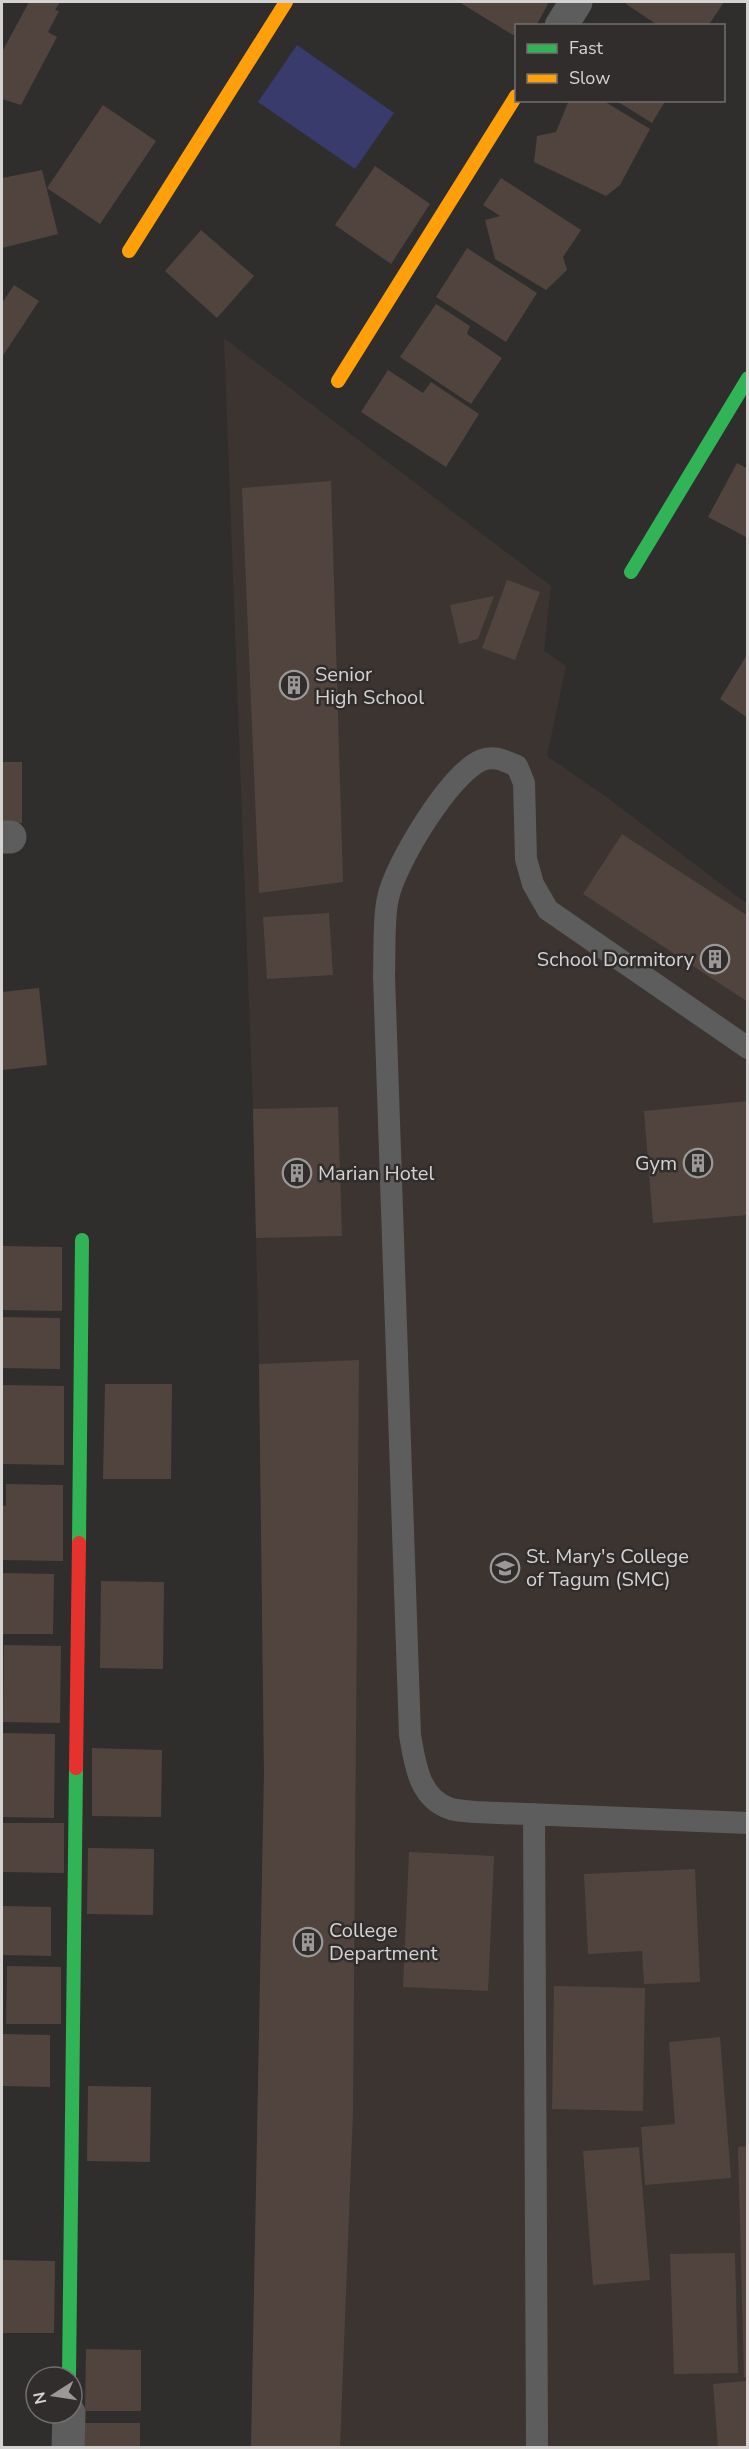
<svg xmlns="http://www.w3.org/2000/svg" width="749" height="2449" viewBox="0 0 749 2449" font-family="'Nunito Sans',sans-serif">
	<rect width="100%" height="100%" fill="#2f2e2d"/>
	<path fill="#3c3430" d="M224,338L551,586L544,651L566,666L547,756L608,798L747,904V2447H251L264,1773L259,1364L253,1109Z"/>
	<path fill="#383b6c" d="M297,45L394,113L355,169L258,102Z"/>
	<path fill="#51443e" d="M29,2H60L55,10L59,11L48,32L57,37L21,105L2,99V52Z
		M459,2H549L536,26H516V34L513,35Z
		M627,2H724L708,26H659L626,4Z
		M569,100H602L650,129L620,185L606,196L534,162L537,136L556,132Z
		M615,100H666L652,123Z
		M103,105L156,141L100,224L47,188Z
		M375,166L430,204L391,264L335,225Z
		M42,170L58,234L2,248V178Z
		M501,178L581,230L563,257L567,270L546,290L495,259L485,220L500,216L483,205Z
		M201,230L254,276L217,318L165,271Z
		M467,248L537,293L506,342L436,297Z
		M14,285L39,301L2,357V303Z
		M436,304L470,326L467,334L502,358L471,404L400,357Z
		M388,370L423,393L431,382L479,414L446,467L361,412Z
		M737,463L748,469V538L708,517Z
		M331,481L343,882L259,893L242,488Z
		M507,580L540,592L515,660L482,648Z
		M494,596L478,639L459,644L450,605Z
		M748,653V718L720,699Z
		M2,762H22V823H2Z
		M622,834L748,916V1002L583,894Z
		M329,913L333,975L267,979L263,917Z
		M39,988L47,1065L2,1070V992Z
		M748,1101V1215L653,1223L644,1111Z
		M338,1107L342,1236L256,1238L253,1109Z
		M3,1246L62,1247V1311L2,1310Z
		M2,1317L60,1318V1369L2,1368Z
		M359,1360L353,2111L340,2448H251L264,1773L259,1364Z
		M105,1384H172L171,1479H103Z
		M2,1385L64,1386V1465L2,1464Z
		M6,1484L63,1485V1561L2,1560V1505L6,1506Z
		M2,1573L54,1574L53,1634H2Z
		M101,1581L164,1582L163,1669L100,1668Z
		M4,1645L61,1646L60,1723L3,1722Z
		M2,1733L55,1734L54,1818L2,1817Z
		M92,1748L162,1750L161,1817L92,1816Z
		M2,1823H64V1873L2,1872Z
		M88,1848L154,1849L153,1915L87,1914Z
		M409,1852L494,1856L488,1991L403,1987Z
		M695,1869L700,1982L644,1984L642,1951L588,1954L584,1874Z
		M2,1906L51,1907V1956L2,1955Z
		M7,1966L61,1967V2024H6Z
		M554,1986L645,1988L643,2111L552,2109Z
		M2,2034L50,2035V2087L2,2086Z
		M720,2037L731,2178L645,2185L641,2127L675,2124L669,2042Z
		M88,2086L151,2087L150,2162L87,2161Z
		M748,2146V2377H744L738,2147Z
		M639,2147L650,2280L593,2285L583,2151Z
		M735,2253L738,2373L674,2374L670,2254Z
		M2,2260L55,2261L54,2333H2Z
		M86,2349L141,2350V2411H85Z
		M748,2381V2448H718L713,2384Z
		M81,2423H140V2448H81Z"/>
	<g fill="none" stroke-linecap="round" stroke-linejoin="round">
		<path stroke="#5e5d5d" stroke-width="22" d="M748,1048L548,910L533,884L526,859L524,783L517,766C505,761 494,755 482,760C450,773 395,864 388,898C383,919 385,953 384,976L410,1735C415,1764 419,1799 451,1809C459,1811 467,1811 475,1812L748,1823
			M534,1814L537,2448"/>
		<path stroke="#5e5d5d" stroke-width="33" d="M561,26L576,2
			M2,837H10
			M68,2448L69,2413"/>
		<path stroke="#30b455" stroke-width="14" d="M631,572L748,378
			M79,1543L82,1240
			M69,2377L76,1768"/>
		<path stroke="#ff9f0a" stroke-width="14" d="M129,251L286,2
			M338,381L516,96"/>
		<path stroke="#e5322d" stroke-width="14" d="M76,1768L79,1543"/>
	</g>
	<defs>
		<g id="building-ring" transform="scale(1.5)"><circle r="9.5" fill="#302d2c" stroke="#9b9998" stroke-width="1.5"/><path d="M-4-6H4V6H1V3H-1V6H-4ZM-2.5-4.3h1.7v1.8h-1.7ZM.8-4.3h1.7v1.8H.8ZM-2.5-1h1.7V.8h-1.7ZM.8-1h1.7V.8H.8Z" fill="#9b9998"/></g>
		<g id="university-ring" transform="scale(1.5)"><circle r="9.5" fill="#302d2c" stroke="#9b9998" stroke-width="1.5"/><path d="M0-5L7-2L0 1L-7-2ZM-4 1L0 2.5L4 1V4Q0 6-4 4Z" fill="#9b9998"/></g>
	</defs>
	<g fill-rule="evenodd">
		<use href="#building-ring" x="294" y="685"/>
		<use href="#building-ring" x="715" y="959"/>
		<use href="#building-ring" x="698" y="1163"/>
		<use href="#building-ring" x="297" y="1173"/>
		<use href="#university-ring" x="505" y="1568"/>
		<use href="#building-ring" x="308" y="1942"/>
	</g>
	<g text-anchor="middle" stroke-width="5" stroke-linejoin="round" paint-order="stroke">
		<g font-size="20" fill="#d5d3d2" stroke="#302d2c" text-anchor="start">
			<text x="315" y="681">Senior<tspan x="315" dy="23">High School</tspan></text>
			<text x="694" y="966" text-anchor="end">School Dormitory</text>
			<text x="677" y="1170" text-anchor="end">Gym</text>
			<text x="318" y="1180">Marian Hotel</text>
			<text x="526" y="1563">St. Mary's College<tspan x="526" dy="23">of Tagum (SMC)</tspan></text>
			<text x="329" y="1937">College<tspan x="329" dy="23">Department</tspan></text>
		</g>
	</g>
	<rect width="749" height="2449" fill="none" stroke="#d5d3d2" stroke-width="6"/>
	<rect x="515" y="24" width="210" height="78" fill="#302d2c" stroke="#726f6e" stroke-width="1.5"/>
	<rect x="527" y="44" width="30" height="9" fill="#30b455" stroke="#726f6e" stroke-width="1.5"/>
	<text x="569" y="54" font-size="18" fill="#d5d3d2">Fast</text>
	<rect x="527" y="74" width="30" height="9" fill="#ff9f0a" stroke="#726f6e" stroke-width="1.5"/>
	<text x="569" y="84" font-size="18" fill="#d5d3d2">Slow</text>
	<g transform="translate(54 2395) rotate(258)"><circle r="28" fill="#302d2c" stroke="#726f6e" stroke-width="1.5"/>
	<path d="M0-4.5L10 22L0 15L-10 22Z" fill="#9b9998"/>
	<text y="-9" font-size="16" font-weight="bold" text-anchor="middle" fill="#d5d3d2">N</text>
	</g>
</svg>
